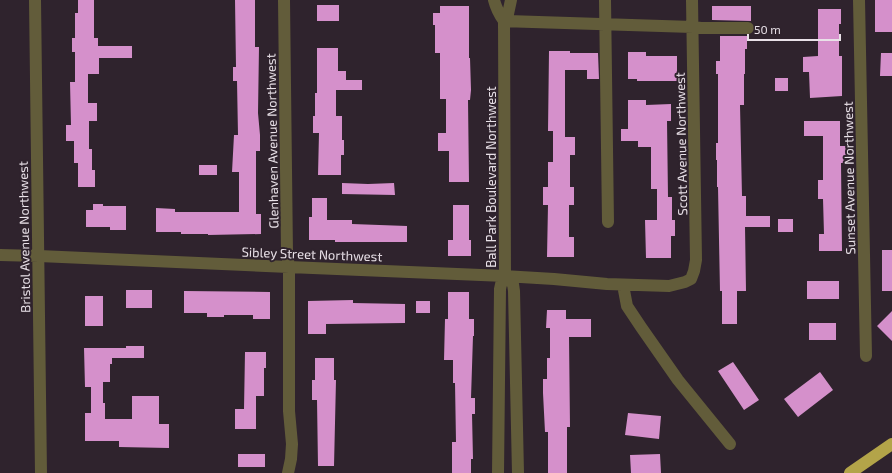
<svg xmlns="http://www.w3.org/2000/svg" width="892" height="473" viewBox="0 0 892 473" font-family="'Exo 2',sans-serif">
	<rect width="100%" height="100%" fill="#2f232d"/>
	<path fill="#d590cb" d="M78,0H94V38H98V46H132V58H99V74H88V103H97V121H89V149H92V170H95V187H78V163H74V141H66V125H71L70,82H75V52H72V38H75V13H78Z
		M235,0H255V47H259L258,113L260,135V151H256V214H261V234L208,235V234H181V232H156V208L175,209V212H239V172H232L234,135H238L237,81H233V67H236Z
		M875,0H892V32H875Z
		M317,5H339V21H317Z
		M440,6H469V58H470L471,90L470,100H468L469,182H449V151H438V133H446V99H440V53H435V25H433V13H440Z
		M712,6H751V21L712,20Z
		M818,9H841V24H839V56H842V96L810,98L809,72H803V57L818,56Z
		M720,36H747V49H745V74H744V105H740L742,196H746V216H770V227H745L746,291H737V324H722V291H720L718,187H717V160H716V143H718V74H716V61H720Z
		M317,48H338V71H346V80H362V90H336V116H342V140H344V155H341V175H318L319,133H313V116H315V93H317Z
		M549,51H570V53H598L599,79H587V70H565V137H575V155H570V187H574V205H569V237H574V257H547L548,205H543V187H548V162H553V131H548Z
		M628,52H646V56H677V81H637V79H628Z
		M881,53H892V76H880Z
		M775,78H788V91H775Z
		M628,100H646V105L671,104V121H667L668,197H672V220H675V236H671V258H646L645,220H657V189H651V147H638V141H621V129H628Z
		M804,121H840V146H850V163H841L842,251H819V234H824L823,199H818V180H823V136H804Z
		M199,165H217V175H199Z
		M342,183L368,184L394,183L395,195L342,194Z
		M312,198H327V220H352V224L407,226V242H335V240H309V217H312Z
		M93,204H103V206H126V230H110V227H86V210H93Z
		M453,205H469V240H471V256H448V240H453Z
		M778,219H793V232H778Z
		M882,250H892V291H882Z
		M807,281H839V299H807Z
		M126,290H152V308H126Z
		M184,291L270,292V319H253V315H224V317H207V313H184Z
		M448,292H469V319H474V336H473L471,398H475V414H472L473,459H471V473H452V442H456L455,383H453V360H444L445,319H448Z
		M85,296H103V326H85Z
		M353,300V303L405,304V323L326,324V334H308V301Z
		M416,301H430V313H416Z
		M547,310H566V319H591V337H569L570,427H567V473H548V432H545L543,393V379H547V358H550V328H546Z
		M892,311V341L877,326Z
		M809,323H836V340H809Z
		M126,346H144V358H112V364H110V382H103V403H105V419H132V396H159V424H169V448L119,447V441H85V413H91V387H85L84,348H126Z
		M245,352H266V368H264V396H256V429H235V409H244Z
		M315,358H334V380H336L334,466H318L317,400H312V380H315Z
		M733,362L759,400L744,410L718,371Z
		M820,372L833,390L798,417L784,399Z
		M628,413L661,416L659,439L625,435Z
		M238,454H265V467H238Z
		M660,454L661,473H631L630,455Z"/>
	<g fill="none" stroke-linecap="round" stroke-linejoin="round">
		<path stroke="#625c3a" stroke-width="12" d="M35,0L41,473
			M284,0L287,253L289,267V411L292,444L291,459L288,473
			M494,0C496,8 499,14 504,21L505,276L513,284L514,291L518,473
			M605,0L608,222
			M859,0L866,356
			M504,21L693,27L701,28H748
			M504,21L508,14L511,0
			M0,255L39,256L289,267L505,276L554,279L607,284L669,286L685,282L691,279L694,271L696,260L692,0
			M623,285L627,306L641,327L678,380L730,444
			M498,473L500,289L502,280L505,276"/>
		<path stroke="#b3a449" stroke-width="12" d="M850,473L892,444"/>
	</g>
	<g text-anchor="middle" stroke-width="4" stroke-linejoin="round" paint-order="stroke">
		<g font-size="13" fill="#e9e1e8" stroke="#2f232d">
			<text transform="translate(272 141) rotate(-91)" y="5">Glenhaven Avenue Northwest</text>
			<text transform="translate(681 144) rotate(-91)" y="5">Scott Avenue Northwest</text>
			<text transform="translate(491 177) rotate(-90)" y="5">Ball Park Boulevard Northwest</text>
			<text transform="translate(849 178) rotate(-91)" y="5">Sunset Avenue Northwest</text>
			<text transform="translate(24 237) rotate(-91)" y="5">Bristol Avenue Northwest</text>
			<text transform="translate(312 254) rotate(2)" y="5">Sibley Street Northwest</text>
		</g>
	</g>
	<path d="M748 34v6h92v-6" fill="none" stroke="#e9e1e8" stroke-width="2"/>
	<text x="754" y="34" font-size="12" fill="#e9e1e8" stroke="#2f232d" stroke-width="3" paint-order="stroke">50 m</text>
</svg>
